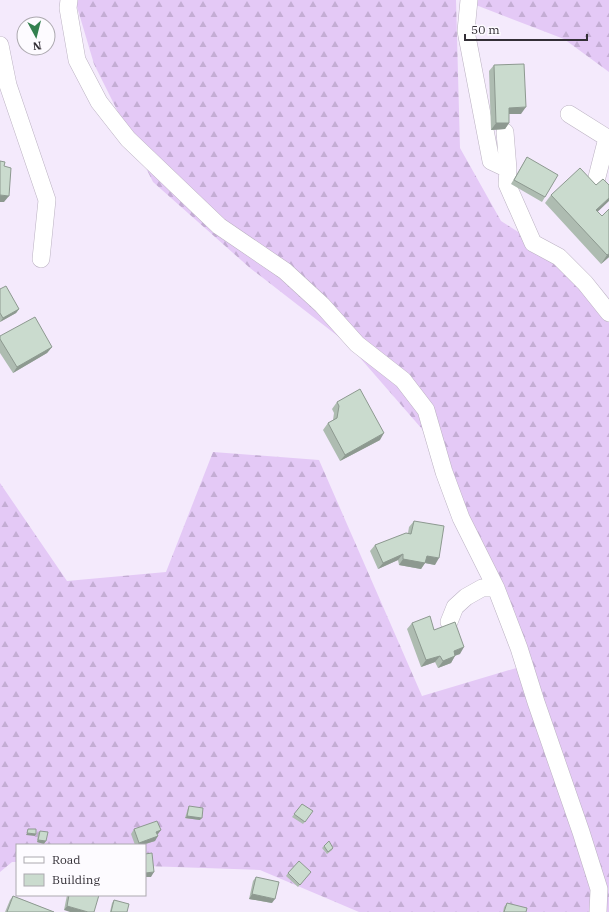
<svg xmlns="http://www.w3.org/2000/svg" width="609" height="912" viewBox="0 0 609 912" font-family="'IBM Plex Serif',serif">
	<defs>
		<pattern id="forest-firs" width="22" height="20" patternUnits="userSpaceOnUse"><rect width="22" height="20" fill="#e4c9f6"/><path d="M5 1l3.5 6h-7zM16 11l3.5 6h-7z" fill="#c4add4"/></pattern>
	</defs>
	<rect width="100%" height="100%" fill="#f4eafc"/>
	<path fill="url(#forest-firs)" d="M75,0H456L460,148L501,221L585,274L609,311V912H359L260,870L145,866V845H17V862H12L0,872V483L67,581L166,572L213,452L319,460L422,696L523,666L455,494L422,429L348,344L250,268L153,182L94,64Z
		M463,0H609V72L564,39Z"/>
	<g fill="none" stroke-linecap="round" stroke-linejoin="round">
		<g stroke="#bbb2c2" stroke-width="18">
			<path id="minor" d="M69,0L68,8L77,60L99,102L128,139L219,226L285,271L322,305L357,344L403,380L426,410L444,472L461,518L496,588L519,648L536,702L581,832L599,889L598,912
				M469,0L466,31L491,161L508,169
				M0,45L8,85L47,200L41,259
				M569,114L609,139
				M505,132L508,169L507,184L533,243L559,257L585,283L609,313
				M596,181L607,138
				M449,622L455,607L466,597L482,588H496"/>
		</g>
		<use href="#minor" stroke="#fff" stroke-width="17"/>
	</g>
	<path fill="#aebcb1" d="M494,65L521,114H509V123L505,129L491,130L489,71Z
		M527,157L545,197L542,202L511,184Z
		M551,195L598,212L602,216L609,209V257L601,264L545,203Z
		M0,289L19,309L16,313L0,322Z
		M0,336L52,347L47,353L13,373L0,353Z
		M337,402L380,440L340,461L323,430L328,423L333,420L334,413L332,409Z
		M414,521L435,565L425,563L421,569L399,565L398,560L378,569L370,551L375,545L408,533L409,527Z
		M412,623L434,630L460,654L455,655L451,663L438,668L435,662L421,667L407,629Z
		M302,804L313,811L303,824L292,817Z
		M189,806L200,820L185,818L188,808Z
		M134,829L161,830L157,834L155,841L142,845H135L131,834Z
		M40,831L44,844L37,842L38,833Z
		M324,846L333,848L332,850L327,854L322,848Z
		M311,872L298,887L286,876L288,873Z
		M256,877L272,903L249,899L253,881Z
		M67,895H99L64,910Z
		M13,896L54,912H5L10,900Z
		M114,900L127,912H110L112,903Z
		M507,903L526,912H503L504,907Z"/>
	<path fill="#8d9990" d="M526,107L521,114H504L509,108Z
		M496,123H509L505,129L491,130Z
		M0,195L9,196L4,202H0Z
		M609,198V201L590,219L596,210Z
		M609,254V257L601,264L607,255Z
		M19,309L16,313L0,322L3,318Z
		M52,347L47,353L13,373L17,367Z
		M384,433L380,440L340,461L345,455Z
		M403,554L398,560L378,569L383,563Z
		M427,556L439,558L435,565L425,563L421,569L399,565L403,559Z
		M464,647L460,654L449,658L454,651Z
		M440,656L435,662L421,667L426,660Z
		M455,656L451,663L438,668L443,661Z
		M187,816L202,818L200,820L185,818Z
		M161,830L158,834L153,836L156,832Z
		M27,833L36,834L35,836L26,835Z
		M158,836L155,841L142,845H137L139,843Z
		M38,840L46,841L44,844L37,842Z
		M154,872L151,877H145V873Z
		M252,894L275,899L272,903L249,899Z
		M67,906L88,912H70L64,910Z"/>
	<path fill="#cadbce" stroke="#8d9990" d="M524,64L526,107L509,108V123H496L494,65Z
		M527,157L558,175L545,197L514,180Z
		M0,161L5,162L4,166L11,168L9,196L0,195Z
		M580,168L596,185L603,179L609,185V198L596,210L602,216L609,209V254L607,255L551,195Z
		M6,286L19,309L3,318L0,313V289Z
		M35,317L52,347L17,367L0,339V336Z
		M360,389L384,433L345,455L328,423L337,418L339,406L337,402Z
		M414,521L444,526L439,558L427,556L425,563L403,559V554L383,563L375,545L406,533L411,534Z
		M430,616L434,630L455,622L464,647L454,651L455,656L443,661L440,656L426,660L412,623Z
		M302,804L313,811L305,822L294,814Z
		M189,806L203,808L202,818L187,816Z
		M157,821L161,830L156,832L158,836L139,843L134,829Z
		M28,829H36V834L27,833Z
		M40,831L48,832L46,841L38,840Z
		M329,841L333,848L328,852L324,846Z
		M152,853L154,872L145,873V854Z
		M299,861L311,872L300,885L288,873Z
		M256,877L279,882L275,899L252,894Z
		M69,895H99L94,912H88L67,906Z
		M13,896L54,912H7Z
		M114,900L129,904L127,912H111Z
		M507,903L527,908L526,912H504Z"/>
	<rect x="16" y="844" width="130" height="52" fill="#fdfbff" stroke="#aca9af"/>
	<rect x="24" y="857" width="20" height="6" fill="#ffffff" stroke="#aca9af"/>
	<text x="52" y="864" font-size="12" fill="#332f36">Road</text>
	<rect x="24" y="874" width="20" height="12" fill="#cadbce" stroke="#aca9af"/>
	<text x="52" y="884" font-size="12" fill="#332f36">Building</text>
	<g transform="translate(36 36) rotate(173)"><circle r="19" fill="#fdfbff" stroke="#aca9af"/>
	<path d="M0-3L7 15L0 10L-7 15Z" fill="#33804f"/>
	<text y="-6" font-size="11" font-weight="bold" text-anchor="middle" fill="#332f36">N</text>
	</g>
	<path d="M465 34v6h122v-6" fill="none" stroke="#332f36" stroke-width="2"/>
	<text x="471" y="34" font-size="12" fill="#332f36" stroke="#fdfbff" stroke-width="3" paint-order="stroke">50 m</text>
</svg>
